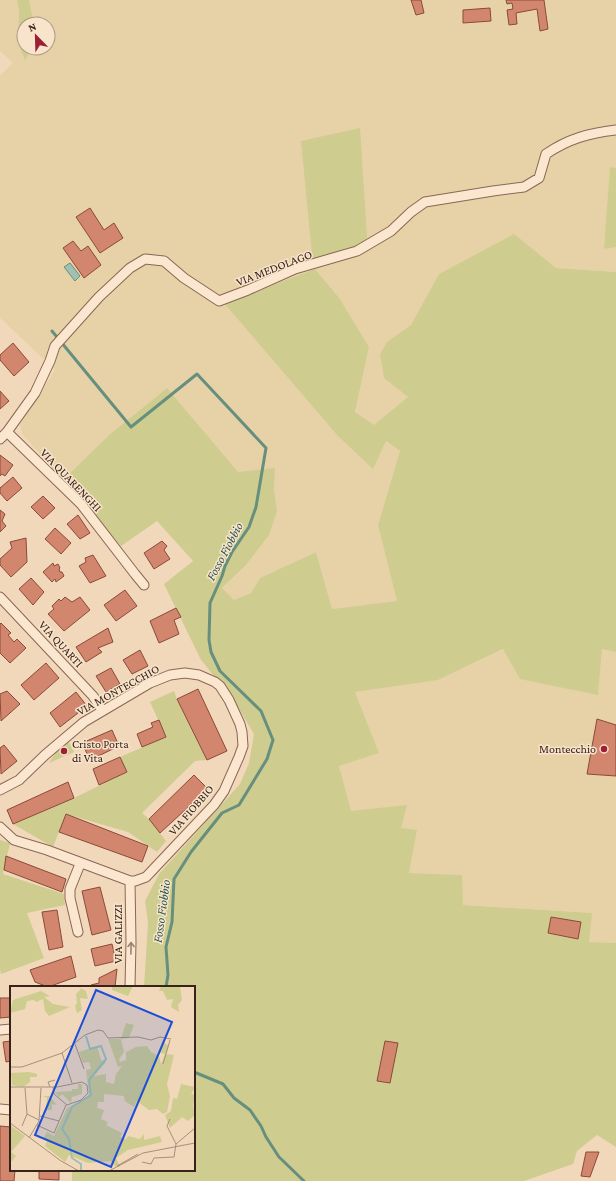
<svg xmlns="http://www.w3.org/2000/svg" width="616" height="1181" viewBox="0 0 616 1181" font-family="'Crimson Pro',serif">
	<rect width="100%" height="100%" fill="#f1d8bb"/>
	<path fill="#e7d2a8" d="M0,0H17L19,11L18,43L25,59L30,53L31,48H48V24H34L29,0H616V168L610,167L605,249L616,247V272L556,268L514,235L439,274L411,326L387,342L384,378L408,397L374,426L355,412L369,347L340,299L315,269L224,303L373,468L386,441L400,451L378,525L398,601L332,609L316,552L260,578L251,593L234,600L222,589L245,566L277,511L274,489L275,468L238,473L167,388L109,435L63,480L22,434L20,425L55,370L0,318V75L13,63L0,51Z
		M504,649L598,694L602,649L616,652V943L589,942L591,913L463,905L461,875L409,873L417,830L401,829L350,812L339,766L379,753L355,692L438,680Z"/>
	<path fill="#cfcc8f" d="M17,0H29L34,24H24V48H31L30,52L25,60L18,43L19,11Z
		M360,128L367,238L357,251L313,264L301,141Z
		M610,167L616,168V247L604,249Z
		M514,234L556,268L616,272V652L602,649L598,695L520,679L503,649L438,680L355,692L379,753L339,766L351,811L407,805L401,828L417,830L409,873L462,875L463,905L592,913L589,942L616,943V1147L597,1135L577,1151L573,1164L524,1181H72V1170H194V987H144L148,923L145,901L159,874L240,784L249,763L254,734L235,702L201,660L164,584L193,561L157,521L121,546L63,480L109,435L167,388L238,472L275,468L274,489L277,511L269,535L245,566L222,588L234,600L251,593L260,578L316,552L332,609L397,601L378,525L400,451L386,441L373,469L338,436L224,303L315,269L340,299L369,347L355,412L374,425L408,397L384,378L380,354L387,342L411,325L439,274Z
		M174,691L177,699L207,760L195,761L142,813L149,819L166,841L157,852L128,832L66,814L53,847L13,824L74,798L127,772L120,757L166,737L150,702Z
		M66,737L74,752L49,763Z
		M0,840L10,843L3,874L64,894L65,905L27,913L44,958L1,974L0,970Z"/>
	<path fill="#a0c1b2" stroke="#678f7e" d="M70,263L80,276L75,281L64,267Z"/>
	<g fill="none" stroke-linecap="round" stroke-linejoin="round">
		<path stroke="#678f7e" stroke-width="3" d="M52,331L131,427L197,374L266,448L256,507L249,527L232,552L225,566L222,576L210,603L209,640L211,652L220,671L261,711L273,740L267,759L239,805L222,813L191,852L174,879L172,922L166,947L168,975L166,987
			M194,1072L223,1084L234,1098L250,1110L261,1126L266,1137L279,1157L304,1181"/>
	</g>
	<path fill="#d2866e" stroke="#8a4a38" d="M411,0H421L424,13L416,15Z
		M506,0H544L548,29L540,31L537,9L516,13L517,24L509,25L507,10L513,9L512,3L507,4Z
		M490,8L491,21L463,23V10Z
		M90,208L104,230L114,223L123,238L100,253L76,217Z
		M73,241L81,251L88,246L101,265L84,278L63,248Z
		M13,343L29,362L14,376L0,360V355Z
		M0,391L9,401L0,409Z
		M0,455L13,465L5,476L2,474L0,476Z
		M13,477L22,488L7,501L0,493V488Z
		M43,496L55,508L43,519L31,507Z
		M0,510L5,514L2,521L6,526L0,532Z
		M78,515L90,533L80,539L67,524Z
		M55,528L71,543L61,554L45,539Z
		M26,538L27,562L11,577L0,565V559L12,548L10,542Z
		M162,541L167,546L164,550L170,559L154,569L144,553Z
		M93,555L106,576L90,583L79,566L86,562L85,558Z
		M53,563L54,566L58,564L60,568L59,569L60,572H62L64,576L56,582L55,579L52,582L43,572Z
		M31,578L44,592L33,605L19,589Z
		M125,590L137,606L116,621L104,605Z
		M65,597L72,602L80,597L90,610L64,631L48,614L54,609L52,606L59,599L61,601Z
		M176,608L181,617L174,620L179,634L159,643L150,621Z
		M1,623L11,633L8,635L14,642L17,639L26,648L10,663L0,653V624Z
		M108,628L113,642L98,648L102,652L86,662L76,647Z
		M140,650L148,666L132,674L123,660Z
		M46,663L59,678L34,700L21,685Z
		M111,668L120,684L106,692L96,676Z
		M198,689L227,751L207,760L177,699Z
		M7,691L20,704L1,721L0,694Z
		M76,692L87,706L60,727L50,713Z
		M597,719L616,725V776L587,774Z
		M159,720L166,737L142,747L137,734L153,727L151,723Z
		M112,730L119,746L90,760L82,743Z
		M4,745L17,761L1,774L0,748Z
		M120,757L127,772L99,785L93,769Z
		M194,775L208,789L160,833L149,819Z
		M68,782L74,798L13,824L7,810Z
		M66,814L148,846L142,862L59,832Z
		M6,856L66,879L62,892L4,870Z
		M100,887L111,930L92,935L82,891Z
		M57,910L63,947L49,950L42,912Z
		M551,917L581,922L578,939L548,933Z
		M112,944L116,961L95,966L91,949Z
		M71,956L76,977L48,987L35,982L30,970Z
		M117,969L115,987H91V985L99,983V978Z
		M0,998H11V1017L0,1018Z
		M11,1041V1061L6,1062L3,1042Z
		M385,1041L398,1043L390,1083L377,1081Z
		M0,1126L11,1127V1170H15L14,1181H0Z
		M586,1152H599L590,1177L581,1176Z
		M39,1170H59V1180L39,1179Z"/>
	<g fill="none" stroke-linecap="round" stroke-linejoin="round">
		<g stroke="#896754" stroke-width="11">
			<path id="street" d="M7,432L81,504L135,574L144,585
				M0,439L7,432L35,393L50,361L55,346L99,297L130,268L145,259L164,261L184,278L219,301L248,290L295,269L357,251L391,231L411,212L425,202L493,191L524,187L539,178L546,154C568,139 589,133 616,130
				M0,597L93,696L102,710
				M0,790L19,780L45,755L84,722L150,683L170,675L185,673L199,675L215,682L220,686L229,700L240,724L242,732L243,746L239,757L224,791L214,805L146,877L135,881H130L47,850L14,840L0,827
				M130,881L131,942L130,987
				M78,932L70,898V889L80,864
				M0,1030L11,1029
				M0,1109L11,1110"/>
		</g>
		<use href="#street" stroke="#fbe6cf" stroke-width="9"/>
	</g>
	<defs><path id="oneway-shaft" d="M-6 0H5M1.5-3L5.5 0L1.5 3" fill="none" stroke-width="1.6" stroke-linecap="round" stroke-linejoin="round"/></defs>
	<use stroke="#998474" href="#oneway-shaft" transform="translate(131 948) rotate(-89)"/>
	<g fill="#9d1f36" stroke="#f8e3cb" stroke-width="1.5">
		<circle cx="604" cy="749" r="4"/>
		<circle cx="64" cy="751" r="4"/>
	</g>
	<g text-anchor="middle" stroke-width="3" stroke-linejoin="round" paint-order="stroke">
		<g font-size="12" fill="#37231a" stroke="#f8e3cb">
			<text transform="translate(274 268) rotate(-21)" y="4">VIA MEDOLAGO</text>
			<text transform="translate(71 480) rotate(46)" y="4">VIA QUARENGHI</text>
			<text transform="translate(61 644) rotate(47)" y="4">VIA QUARTI</text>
			<text transform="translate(118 690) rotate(-29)" y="4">VIA MONTECCHIO</text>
			<text transform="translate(191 810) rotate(-49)" y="4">VIA FIOBBIO</text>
			<text transform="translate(118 934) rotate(-90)" y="4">VIA GALIZZI</text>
		</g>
		<g font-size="12" fill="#37231a" stroke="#f8e3cb" text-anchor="start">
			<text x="72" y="748">Cristo Porta<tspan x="72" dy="14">di Vita</tspan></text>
			<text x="596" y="753" text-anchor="end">Montecchio</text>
		</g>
		<g font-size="13" font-style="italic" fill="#28584d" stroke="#f8e3cb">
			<text transform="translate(224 551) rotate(-62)" y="5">Fosso Fiobbio</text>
			<text transform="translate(161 911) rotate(-82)" y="5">Fosso Fiobbio</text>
		</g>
	</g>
	<g transform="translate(10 986)">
		<rect width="185" height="185" fill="#f1d8bb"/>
		<path d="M67,0L76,5L78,13L70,12L72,24L67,27L65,20L67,17L66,8L71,3ZM102,0H123L118,10L102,4ZM151,0H170L172,14L168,19L169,26L161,21L163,13L157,14L153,5H149ZM31,5L40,10L34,11L43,18L60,21L39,30L35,25L33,13L26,16L24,14L17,15L15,23L0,27L3,14ZM116,37L124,39L119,52L111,53ZM98,53H111L114,66L109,73L110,76L116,74V66L126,61L137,60L141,66L149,70L151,78L155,68L148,66L153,56L159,60L156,68L164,69L157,98L160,110L157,126L153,128L147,123L139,124L127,115L124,121L115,115L114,110L94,108V116H88L87,122L94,124L91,133L98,136L96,139L112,147L110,151L116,153L118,150L130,153L134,148V154L150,150L152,156L118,164L106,172L110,181L105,180L101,175L78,177L59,169L55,176L35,160L37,155L33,153L37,146L44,150L57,122L75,113L79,108L76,84L81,83L79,76L73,77L69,66L87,60L91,74L96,76L84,90L96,88V96L104,98L106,88L112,80L108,81ZM19,86L27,88V91H20V96L13,101L2,99L1,87ZM68,98H72V108L62,111L61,117L52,108L49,111L45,106L62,105V103H68ZM171,98L185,101L181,108L185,109L183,120L185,129L178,135L172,131L160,142L155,129L161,125L163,112L167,113ZM43,107L41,112L47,119L42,118V124H36L37,112L33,110H41ZM0,139L15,150L1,166L6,170L0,177Z" fill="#cfcc8f"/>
		<path fill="none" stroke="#a0c1b2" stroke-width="2" d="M71,184V178L62,172L59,153L52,143L62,121L81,109L79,94L96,73L91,60L80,63L76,50"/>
		<path fill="none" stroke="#a7907b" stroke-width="1" d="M65,58L74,83M52,67L62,97M153,78L160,54M0,81H12L52,67L75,49L88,44L93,45L98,52L128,51L141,54L150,51L161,53M0,101H47L72,96L77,99L78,107L71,114L57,119L44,108L43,101M40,101L38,96L45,94M17,128L29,134M30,130L49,135M160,133L157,140L166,158M0,137L51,175L69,185M27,139L44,147L56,119M12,140L17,128L15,102M19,152L29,135L31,102M132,176L141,178L144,172L164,171L166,158L185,142M107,180L128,168M99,185L133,167L185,157"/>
		<path fill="#1d4ed8" fill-opacity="0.15" stroke="#1d4ed8" stroke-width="2" d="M86,4L162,36L101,181L25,149Z"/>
		<rect width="185" height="185" fill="none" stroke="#37231a" stroke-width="2"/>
	</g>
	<g transform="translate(36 36) rotate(337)"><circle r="19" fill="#f8e3cb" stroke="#ab9684"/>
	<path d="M0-3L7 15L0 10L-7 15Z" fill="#9d1f36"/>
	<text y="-6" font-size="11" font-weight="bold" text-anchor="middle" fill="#37231a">N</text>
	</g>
</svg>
